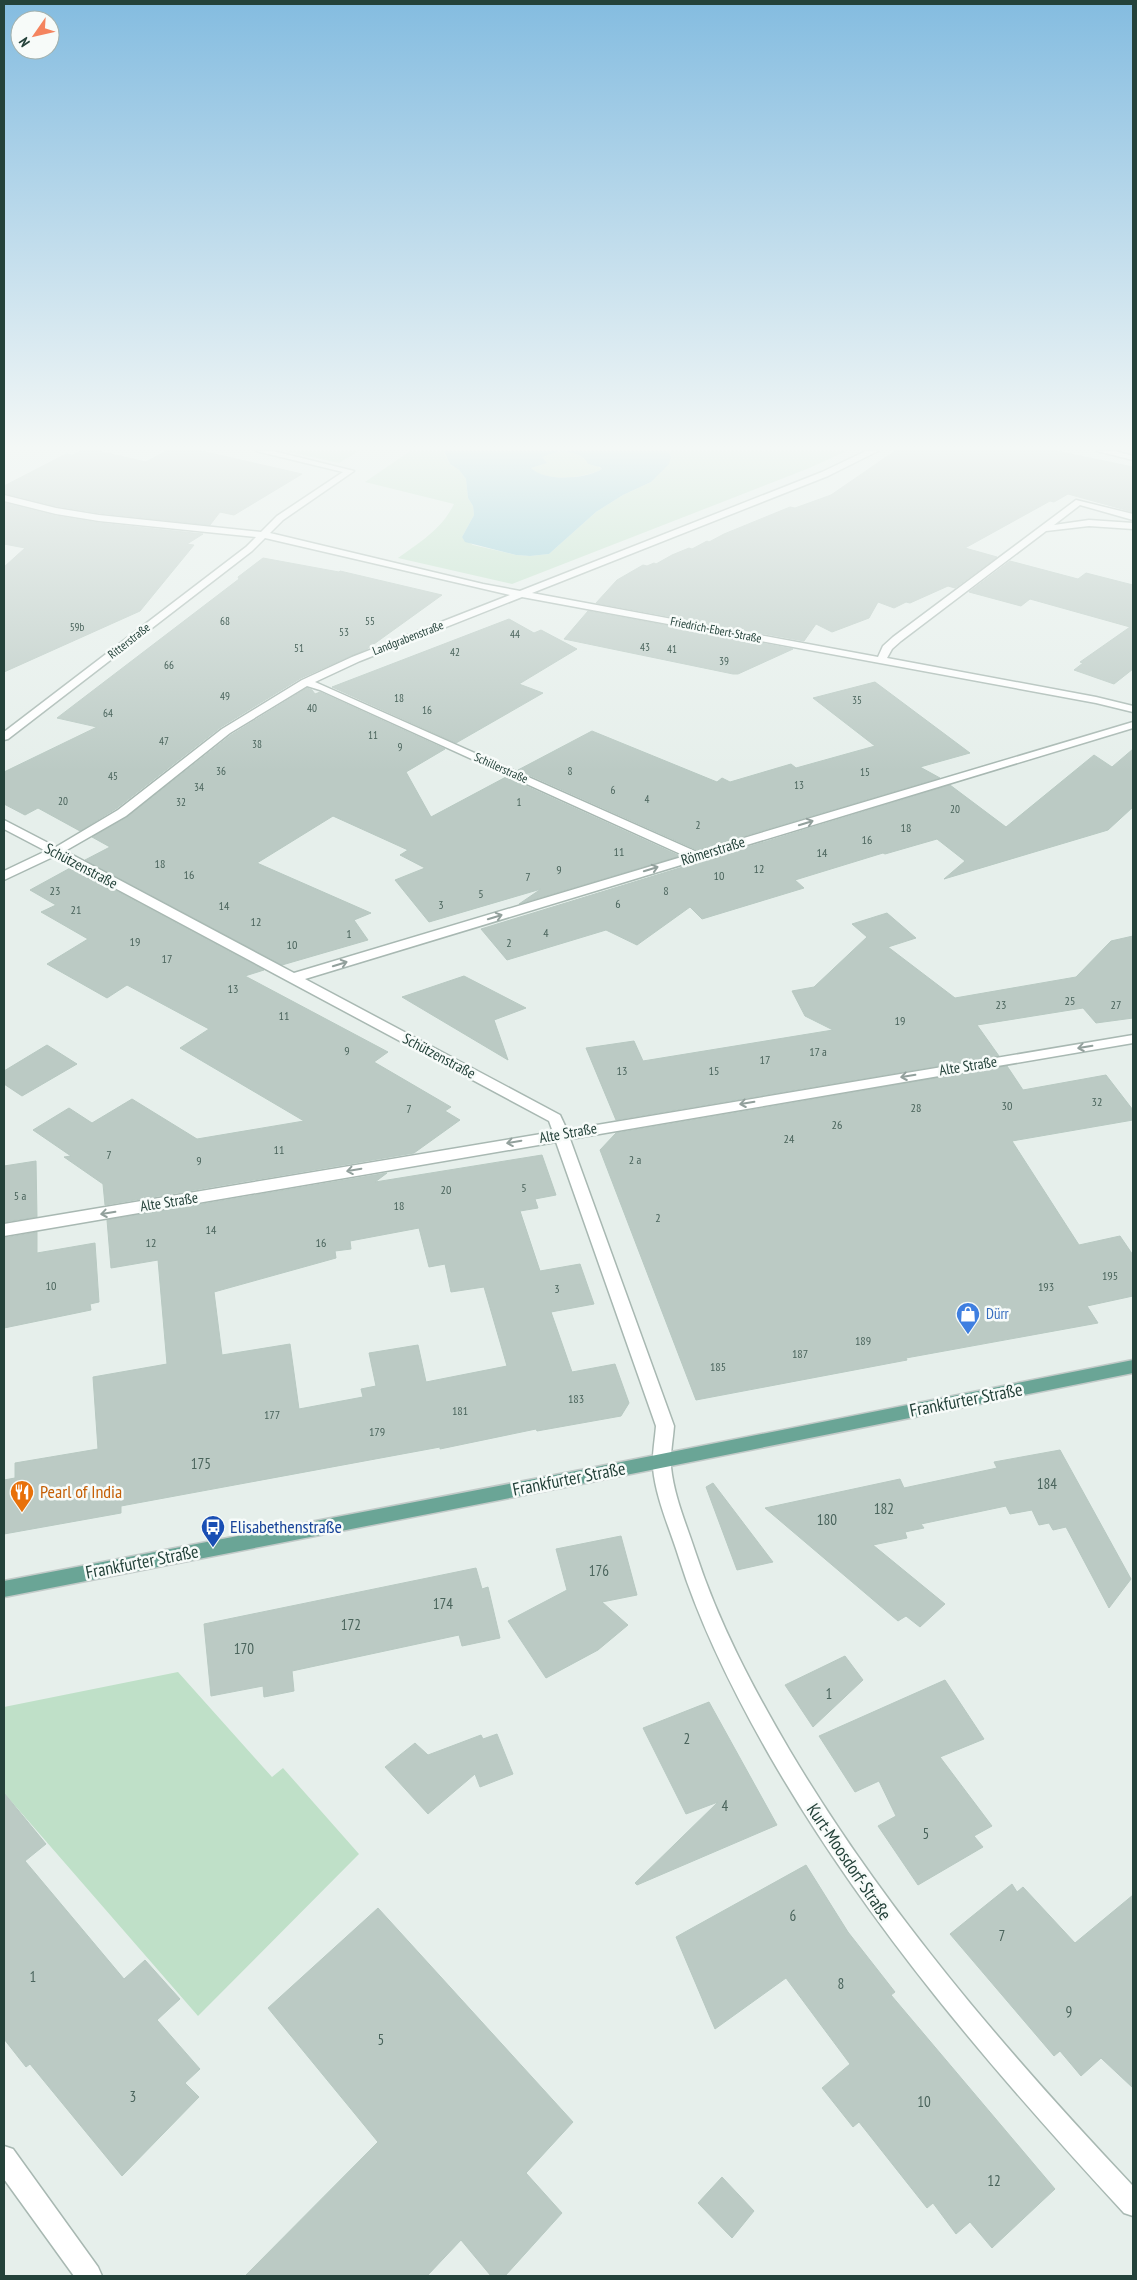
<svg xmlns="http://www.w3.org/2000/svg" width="1137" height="2280" viewBox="0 0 1137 2280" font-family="'PT Sans Narrow',sans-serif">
	<rect width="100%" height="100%" fill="#e6efeb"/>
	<path fill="#bfe0c8" d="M285,451H359L339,463Z
		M410,451H443L450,464L459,470L466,479L468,498L473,506L474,515L462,537L473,545L516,555L530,556L549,554L596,512L623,495L651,482L671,457L668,451H847L807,469L512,584L398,558C420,542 442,529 454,504L365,482Z
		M562,451L577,454L602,469C586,478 544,483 531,468L546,463L542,457L544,455Z
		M178,1672L272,1777L283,1768L359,1854L198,2016L4,1793V1707Z"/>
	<path fill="#8ec9d4" d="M444,451H559L542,457L547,463L531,468C545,482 586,479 602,469L600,467L588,464C584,454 572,453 562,451H668L671,457L669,464L651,482L623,495L596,512L549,554L530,556L516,555L465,542L462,537L474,515L473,506L468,498L466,479L459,470L450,464Z"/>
	<path fill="#bbcac4" stroke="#b8c9c2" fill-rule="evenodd" d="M80,451H98L146,462L166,451H201L302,474L234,515L220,512L210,525L99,513L56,506L4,493V486L66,454L73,455Z
		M895,451H1056L1133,467V512L1068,494L1054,502L1050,501L965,548L997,557L955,588L948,586L910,603L906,602L894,608L878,602L869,618L832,632L816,624L804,641L596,603L617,580L643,565L647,566L654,563L656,564L672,555L689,548L692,549L707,541L709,542L724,534L790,507L795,508L831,495Z
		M4,503L56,516L99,523L203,534L187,544L194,545L140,611L4,672V567L25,548L4,544Z
		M263,558L339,572L340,571L442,595L367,649L301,678L221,727L117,808L80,831L38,808L25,815L4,804V772L97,727L57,718L239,579L238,577Z
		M1010,561L1078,579L1086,573L1133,585V669L1114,684L1074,670L1083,663L1080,662L1130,627L1030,599L1021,606L969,592Z
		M588,611L793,649L738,674H733L564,639Z
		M509,619L534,633L541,630L577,649L519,684L543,693L456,743L332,687Z
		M875,682L970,753L920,767L940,778L697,850L518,770L592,731L717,782L722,778L730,782L791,764L796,768L875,746L813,698Z
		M307,688L312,690L315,694L320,692L445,749L406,772L431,817L506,777L680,856L519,904L541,889L429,922L395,880L425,868L400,855L408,850L333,816L257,863L371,913L354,920L368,940L282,965L85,860L110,847L92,837L127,817L231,735Z
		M1133,749V807L1108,830L944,879L965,861L937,839L885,854L883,853L795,880L804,888L702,919L690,907L637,945L606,930L507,960L481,929L950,785L1006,827L1094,755L1112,767Z
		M72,867L264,970L245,976L388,1052L374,1062L451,1107L445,1111L460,1120L414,1153L105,1205L103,1184L64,1157L71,1156L33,1130L69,1108L92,1123L132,1099L197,1139L304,1121L180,1048L209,1029L127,985L107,998L47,964L88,939L41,912L56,905L30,890Z
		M887,913L916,938L888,947L955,998L1076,977L1111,941L1133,936V1018L1096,1023L1083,1008L977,1025L999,1056L616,1120L586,1048L634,1041L643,1061L833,1030L805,1016L792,991L814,987L867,937L852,924Z
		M464,976L526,1008L494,1020L508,1060L402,997Z
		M47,1045L77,1064L22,1096L4,1084V1071Z
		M1007,1066L1023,1090L1106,1075L1133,1110V1120L1012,1141L1079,1245L1120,1236L1133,1255V1296L1087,1306L1098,1323L906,1358L907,1360L696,1400L600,1150L616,1133Z
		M542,1155L556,1195L535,1199L538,1208L520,1211L540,1271L580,1264L594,1304L551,1312L572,1372L615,1364L629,1403L621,1416L537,1431L536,1429L440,1449V1447L121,1506V1513L4,1534V1480L15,1478V1463L98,1449L93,1377L167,1364L158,1260L111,1268L107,1220L387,1173L375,1182ZM419,1228L429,1267L445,1264L451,1292L484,1287L507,1366L426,1382L418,1345L369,1353L376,1386L361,1389L363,1397L299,1409L290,1344L222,1355L214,1292L336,1258L335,1251L351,1249L350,1241Z
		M36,1161L37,1217L4,1222V1166Z
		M37,1232V1253L95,1243L99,1302L90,1304L91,1310L4,1328V1238Z
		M1060,1450L1131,1579L1109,1608L1066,1527L1053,1530L1049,1523L1039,1525L1032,1510L1010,1514L1006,1506L921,1524L924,1528L905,1532L907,1538L873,1545L945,1604L920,1627L906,1616L898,1621L765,1508L900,1479L904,1488L997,1468L994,1462Z
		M713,1483L773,1562L737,1570L706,1487Z
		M621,1536L637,1595L602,1602L628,1625L598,1650L546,1678L508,1621L567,1590L556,1549Z
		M476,1568L482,1589L488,1587L500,1638L462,1646L459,1635L292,1671L294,1691L264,1697L263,1686L211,1696L204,1624Z
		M845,1656L863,1680L813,1727L785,1685Z
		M945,1680L984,1739L940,1757L992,1826L974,1836L983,1847L918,1885L878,1826L896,1816L879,1781L855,1792L819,1736Z
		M709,1702L777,1825L637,1885L635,1883L718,1802L686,1814L643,1728Z
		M497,1734L513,1774L480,1787L475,1774L428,1814L385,1767L415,1743L428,1755L481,1735L483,1739Z
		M4,1793L46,1844L25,1861L124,1979L145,1960L180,1999L157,2020L200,2069L185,2083L199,2097L122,2176L30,2064L26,2067L4,2039Z
		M806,1865L848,1932L895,1992L891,1995L1055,2189L992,2248L970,2222L956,2234L933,2203L927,2208L859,2122L853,2127L822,2088L850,2064L786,1978L715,2029L676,1937Z
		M1012,1884L1017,1892L1023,1887L1075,1943L1133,1895V2088L1101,2058L1081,2076L1060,2051L1054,2056L950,1934Z
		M378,1908L573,2122L526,2173L562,2213L505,2276H491L461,2240L427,2276H245L378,2142L268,2008Z
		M722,2177L754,2211L732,2238L698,2203Z"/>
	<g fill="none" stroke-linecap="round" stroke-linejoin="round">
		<g stroke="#a8b8b2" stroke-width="3">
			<path id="minor" d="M256,451H273L354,471L283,520L270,533L483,584L520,591L822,472L866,451H878L828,476L532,593L878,657L883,646L893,637L1076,500L1133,514V520L1080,505L1054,525L1089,520L1133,523V529L1089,526L1046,531L901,641L892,649L887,658L1096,697L1133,706V712L1096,703L522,597L360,661L315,682L697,852L1133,722V728L305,979L560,1115L567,1130L1133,1035V1043L570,1139L674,1426C673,1440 670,1453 671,1467C674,1497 687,1526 696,1554C719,1624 753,1688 790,1751C885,1911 1006,2051 1133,2186V2216L1124,2213C993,2071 868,1926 771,1758C735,1695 701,1628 679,1558C670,1529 656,1499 653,1468C652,1454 655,1440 656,1426L556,1142L4,1236V1224L553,1132L549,1121L55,856L4,880V871L46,851L4,829V820L56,847L118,810L222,729L302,680L352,657L510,595L265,538L252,551L8,739L4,740V732L246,547L256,537L99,521L56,514L4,501V495L56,508L99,515L261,532L277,516L343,472ZM307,686L320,690L685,856L294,973L65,851L126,816L230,733Z
				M1097,451H1115L1133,456V460Z
				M4,2146L13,2149L98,2267L102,2276H74L4,2179Z"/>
		</g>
		<g stroke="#c2cac8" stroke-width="3">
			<path id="major" d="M1133,1360V1373L586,1483L4,1597V1581L586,1469Z"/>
		</g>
		<use href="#minor" fill="#fff" fill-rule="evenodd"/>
		<use href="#major" fill="#6aa596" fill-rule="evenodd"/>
	</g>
	<defs><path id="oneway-shaft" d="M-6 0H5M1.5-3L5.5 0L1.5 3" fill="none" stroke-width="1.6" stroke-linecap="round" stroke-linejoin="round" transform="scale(1.25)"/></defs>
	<g stroke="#92a09c">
		<use href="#oneway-shaft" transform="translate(806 823) rotate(-17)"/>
		<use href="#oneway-shaft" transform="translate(651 869) rotate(-17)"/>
		<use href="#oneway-shaft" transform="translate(495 917) rotate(-17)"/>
		<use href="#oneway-shaft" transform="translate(340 964) rotate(-17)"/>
		<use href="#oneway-shaft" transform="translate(1085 1047) rotate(171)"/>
		<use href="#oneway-shaft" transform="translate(908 1076) rotate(171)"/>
		<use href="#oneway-shaft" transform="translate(747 1103) rotate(171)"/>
		<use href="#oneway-shaft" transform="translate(514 1142) rotate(170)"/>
		<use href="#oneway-shaft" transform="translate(354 1170) rotate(170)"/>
		<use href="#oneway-shaft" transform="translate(108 1213) rotate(171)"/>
	</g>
	<linearGradient id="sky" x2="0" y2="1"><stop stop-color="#84bce0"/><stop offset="0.58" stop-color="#f4f8f6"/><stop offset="1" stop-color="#f4f8f6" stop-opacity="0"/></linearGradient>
	<rect width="1137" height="771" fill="url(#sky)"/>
	<defs>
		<g id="shop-pin" transform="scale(1.25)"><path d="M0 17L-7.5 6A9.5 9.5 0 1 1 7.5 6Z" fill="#3f7fe0" stroke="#f7fbf9"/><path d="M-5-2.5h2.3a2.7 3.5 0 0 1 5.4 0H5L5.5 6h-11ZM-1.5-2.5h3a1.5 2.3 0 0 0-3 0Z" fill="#fff"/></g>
		<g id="restaurant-pin" transform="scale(1.25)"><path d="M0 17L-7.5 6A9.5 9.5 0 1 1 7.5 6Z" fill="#e8710a" stroke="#f7fbf9"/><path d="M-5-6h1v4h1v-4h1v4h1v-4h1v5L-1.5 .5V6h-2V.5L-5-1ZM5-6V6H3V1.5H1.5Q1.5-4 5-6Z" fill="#fff"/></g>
		<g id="bus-pin" transform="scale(1.25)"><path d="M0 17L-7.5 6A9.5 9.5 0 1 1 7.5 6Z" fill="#1a4fb4" stroke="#f7fbf9"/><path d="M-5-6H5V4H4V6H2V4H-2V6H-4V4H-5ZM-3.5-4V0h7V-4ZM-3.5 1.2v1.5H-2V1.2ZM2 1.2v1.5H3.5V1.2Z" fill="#fff"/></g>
	</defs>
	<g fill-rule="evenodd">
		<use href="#shop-pin" x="968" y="1314"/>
		<use href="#restaurant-pin" x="22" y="1492"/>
		<use href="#bus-pin" x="213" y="1527"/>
	</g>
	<g text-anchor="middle" stroke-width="5" stroke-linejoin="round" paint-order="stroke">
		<g font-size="11" fill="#4a645c">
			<text x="225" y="625">68</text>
			<text x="370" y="625">55</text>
			<text x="77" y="631">59b</text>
			<text x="344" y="636">53</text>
			<text x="515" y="638">44</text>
			<text x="645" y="651">43</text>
			<text x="299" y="652">51</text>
			<text x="672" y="653">41</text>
			<text x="455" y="656">42</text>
			<text x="724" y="665">39</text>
			<text x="169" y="669">66</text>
			<text x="225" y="700">49</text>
			<text x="399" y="702">18</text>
			<text x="857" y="704">35</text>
			<text x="312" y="712">40</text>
			<text x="427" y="714">16</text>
			<text x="108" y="717">64</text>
			<text x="373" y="739">11</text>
			<text x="164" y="745">47</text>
			<text x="257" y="748">38</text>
			<text x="400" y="751">9</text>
			<text x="221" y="775">36</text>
			<text x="570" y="775">8</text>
			<text x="865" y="776">15</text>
			<text x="113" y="780">45</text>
			<text x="799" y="789">13</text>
			<text x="199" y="791">34</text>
			<text x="613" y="794">6</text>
			<text x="647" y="803">4</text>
			<text x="63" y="805">20</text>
			<text x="181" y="806">32</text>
			<text x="519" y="806">1</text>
			<text x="955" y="813">20</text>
			<text x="698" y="829">2</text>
		</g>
		<g font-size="12" fill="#24423a" stroke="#f7fbf9">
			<text transform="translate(716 630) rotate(11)" y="4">Friedrich-Ebert-Straße</text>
			<text transform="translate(408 638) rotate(-21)" y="4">Landgrabenstraße</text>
			<text transform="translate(129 641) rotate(-38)" y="4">Ritterstraße</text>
			<text transform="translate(501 768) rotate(24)" y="4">Schillerstraße</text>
		</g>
		<g font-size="12" fill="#4a645c">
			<text x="906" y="832">18</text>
			<text x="867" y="844">16</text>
			<text x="619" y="856">11</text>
			<text x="822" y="857">14</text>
			<text x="160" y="868">18</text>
			<text x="759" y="873">12</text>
			<text x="559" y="874">9</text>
			<text x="189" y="879">16</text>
			<text x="719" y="880">10</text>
			<text x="528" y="881">7</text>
			<text x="55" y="895">23</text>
			<text x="666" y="895">8</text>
			<text x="481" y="898">5</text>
			<text x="618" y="908">6</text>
			<text x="441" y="909">3</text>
			<text x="224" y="910">14</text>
			<text x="76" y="914">21</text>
			<text x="256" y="926">12</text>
			<text x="546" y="937">4</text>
			<text x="349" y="938">1</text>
			<text x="135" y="946">19</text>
			<text x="509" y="947">2</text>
			<text x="292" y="949">10</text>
			<text x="167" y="963">17</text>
			<text x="233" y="993">13</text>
			<text x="1070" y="1005">25</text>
			<text x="1001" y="1009">23</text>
			<text x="1116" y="1009">27</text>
			<text x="284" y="1020">11</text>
			<text x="900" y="1025">19</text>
			<text x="347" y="1055">9</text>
			<text x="818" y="1056">17 a</text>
			<text x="765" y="1064">17</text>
			<text x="622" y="1075">13</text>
			<text x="714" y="1075">15</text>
			<text x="1097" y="1106">32</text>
			<text x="1007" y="1110">30</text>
			<text x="916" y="1112">28</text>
			<text x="409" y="1113">7</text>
			<text x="837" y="1129">26</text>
			<text x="789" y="1143">24</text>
			<text x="279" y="1154">11</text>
			<text x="109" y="1159">7</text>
			<text x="635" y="1164">2 a</text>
			<text x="199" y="1165">9</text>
			<text x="524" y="1192">5</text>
			<text x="446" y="1194">20</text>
			<text x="20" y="1200">5 a</text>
			<text x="399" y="1210">18</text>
			<text x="658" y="1222">2</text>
			<text x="211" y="1234">14</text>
			<text x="151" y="1247">12</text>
			<text x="321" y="1247">16</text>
			<text x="1110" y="1280">195</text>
			<text x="51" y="1290">10</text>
			<text x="1046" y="1291">193</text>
			<text x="557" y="1293">3</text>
			<text x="863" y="1345">189</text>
			<text x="800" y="1358">187</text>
			<text x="718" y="1371">185</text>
			<text x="576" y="1403">183</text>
			<text x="460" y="1415">181</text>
			<text x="272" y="1419">177</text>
			<text x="377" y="1436">179</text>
		</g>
		<g font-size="15" fill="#24423a" stroke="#f7fbf9">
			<text transform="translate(713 851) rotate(-17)" y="5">Römerstraße</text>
			<text transform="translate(81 866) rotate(28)" y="5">Schützenstraße</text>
			<text transform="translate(439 1056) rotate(28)" y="5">Schützenstraße</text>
			<text transform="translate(968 1066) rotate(-9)" y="5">Alte Straße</text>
			<text transform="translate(568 1133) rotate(-10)" y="5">Alte Straße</text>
			<text transform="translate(169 1202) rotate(-9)" y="5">Alte Straße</text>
		</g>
		<g font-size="15" fill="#366cbe" stroke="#f7fbf9" text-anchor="start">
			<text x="986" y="1319">Dürr</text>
		</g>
		<g font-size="15" fill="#4a645c">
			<text x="201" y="1469">175</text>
			<text x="1047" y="1489">184</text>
			<text x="884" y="1514">182</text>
			<text x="827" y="1525">180</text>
			<text x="599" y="1576">176</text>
			<text x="443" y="1609">174</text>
			<text x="351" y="1630">172</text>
			<text x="244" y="1654">170</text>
			<text x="829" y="1699">1</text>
			<text x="687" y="1744">2</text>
			<text x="725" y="1811">4</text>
			<text x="926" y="1839">5</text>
			<text x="793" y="1921">6</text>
			<text x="1002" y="1941">7</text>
			<text x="33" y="1982">1</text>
			<text x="841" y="1989">8</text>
			<text x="1069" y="2017">9</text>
			<text x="381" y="2045">5</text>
			<text x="133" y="2102">3</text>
			<text x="924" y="2107">10</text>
			<text x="994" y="2186">12</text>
		</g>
		<g font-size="18" fill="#24423a" stroke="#f7fbf9">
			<text transform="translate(966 1400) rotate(-11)" y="6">Frankfurter Straße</text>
			<text transform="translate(569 1479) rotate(-11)" y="6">Frankfurter Straße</text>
			<text transform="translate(142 1562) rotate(-11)" y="6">Frankfurter Straße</text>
			<text transform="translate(849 1862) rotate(56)" y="6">Kurt-Moosdorf-Straße</text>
		</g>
		<g font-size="18" fill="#c56008" stroke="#f7fbf9" text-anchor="start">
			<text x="40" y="1498">Pearl of India</text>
		</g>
		<g font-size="18" fill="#164399" stroke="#f7fbf9" text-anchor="start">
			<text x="230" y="1533">Elisabethenstraße</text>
		</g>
	</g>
	<rect width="1137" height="2280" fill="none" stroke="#24423a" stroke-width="10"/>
	<g transform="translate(35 35) rotate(236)"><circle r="24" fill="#f7fbf9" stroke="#a3b1ad"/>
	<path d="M0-4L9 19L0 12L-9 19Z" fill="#f4845f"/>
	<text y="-8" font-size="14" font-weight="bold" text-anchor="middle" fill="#24423a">N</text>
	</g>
</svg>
